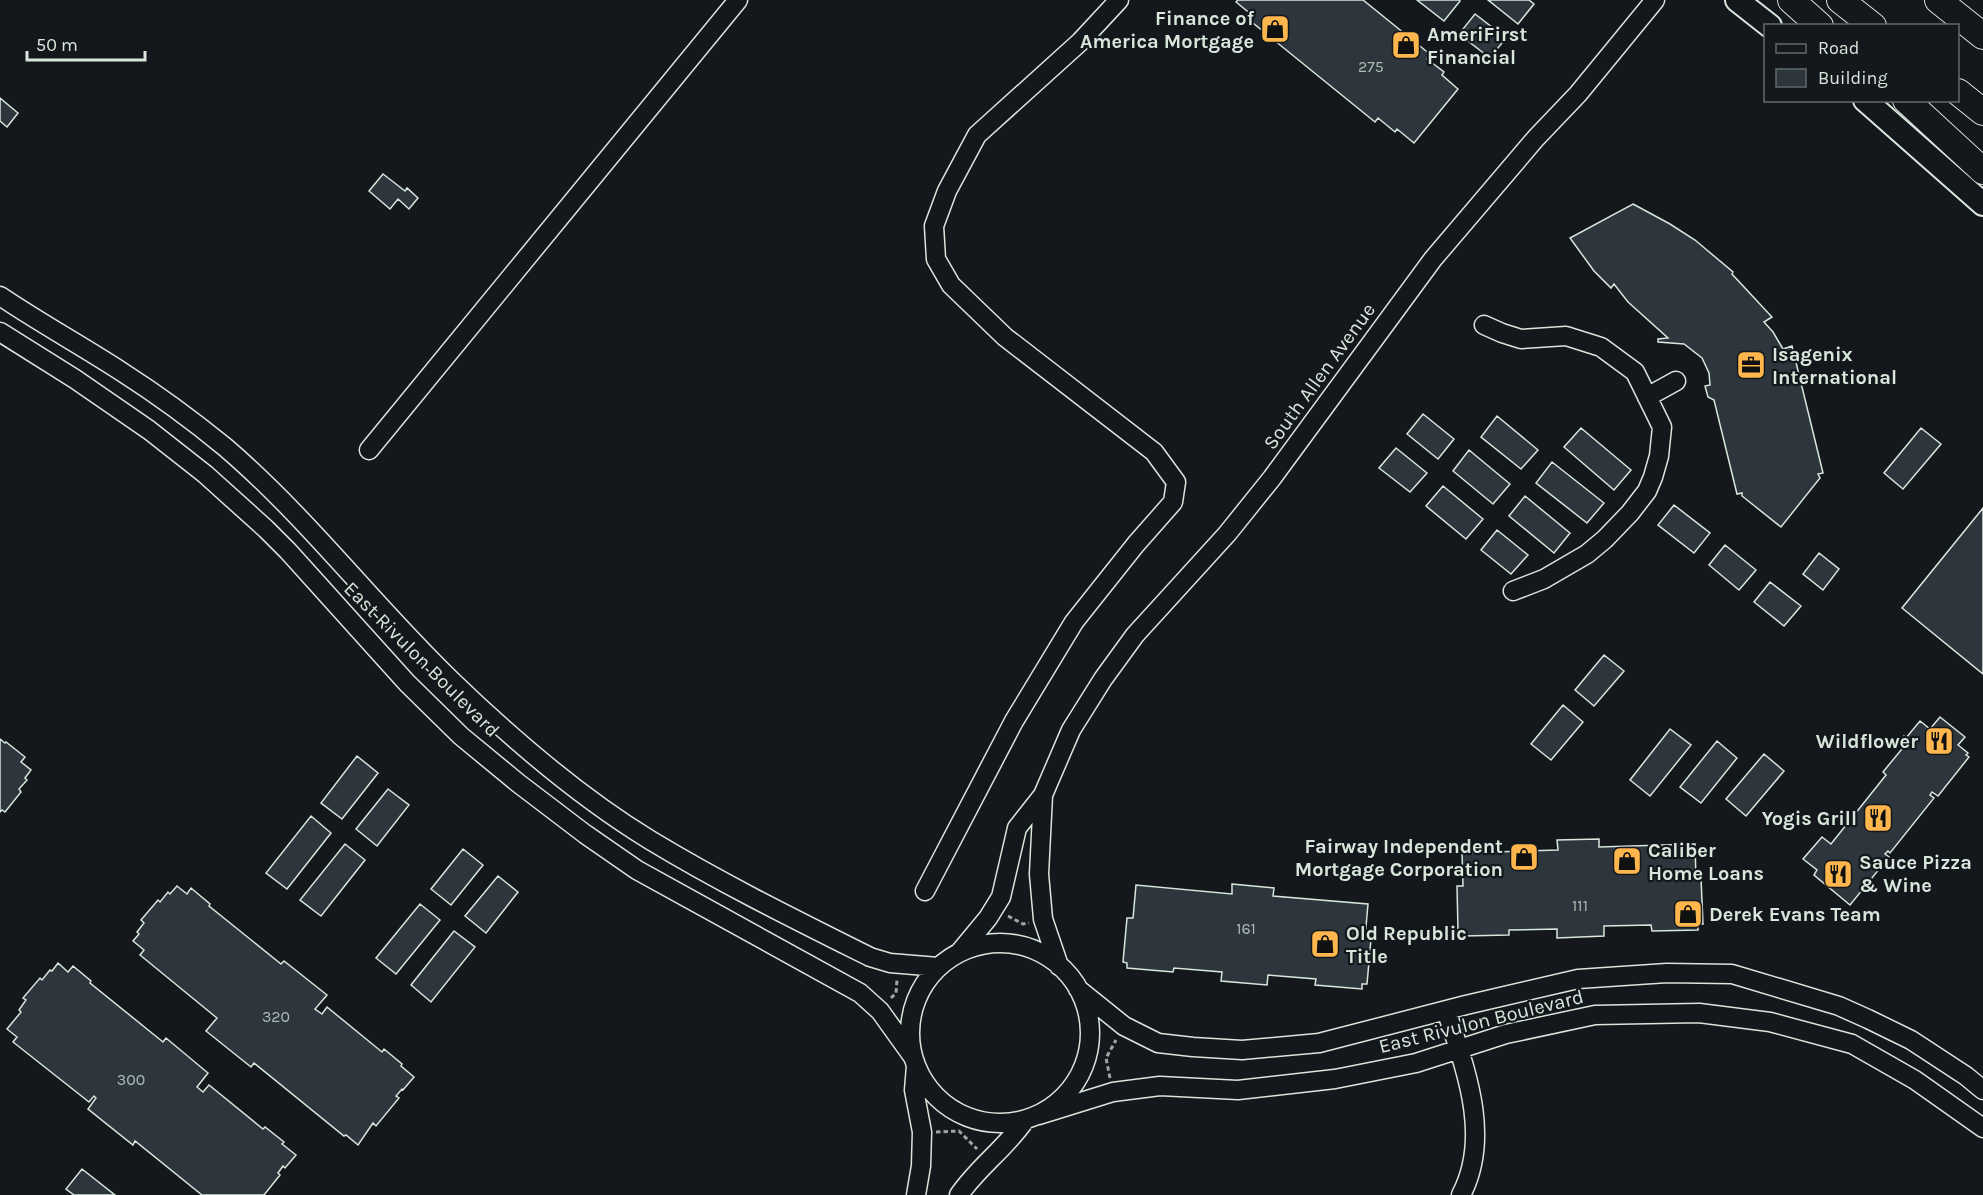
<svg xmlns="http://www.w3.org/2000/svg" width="1983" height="1195" viewBox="0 0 1983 1195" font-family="Karla,sans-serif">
	<rect width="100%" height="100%" fill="#14181c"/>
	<path fill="#2c363c" stroke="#d8e6dc" stroke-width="1.5" d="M1238,0H1363L1431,55L1427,59L1444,72L1442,75L1458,89L1414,143L1397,129L1395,132L1378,118L1375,122L1248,19L1252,15L1236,2Z
		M1417,0H1459L1460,1L1444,21Z
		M1488,0H1529L1534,4L1518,24Z
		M1475,14L1506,38L1490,58L1459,34Z
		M0,98L18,113L7,127L0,121Z
		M383,174L405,191L407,188L418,198L409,209L398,199L390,209L369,191Z
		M1633,204L1670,224L1695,240L1733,272L1732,274L1772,317L1764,322L1773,332L1783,349L1792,346L1823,473L1818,474L1820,478L1781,527L1742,496V493L1737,494L1714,400L1708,397L1705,386L1710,385L1709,373L1702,358L1684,344L1658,342V339L1668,338L1628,302L1614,284L1611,288L1594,271L1570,238Z
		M1423,414L1454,439L1438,459L1407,434Z
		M1497,416L1538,450L1521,469L1481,437Z
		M1581,428L1631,470L1614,490L1564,447Z
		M1921,428L1941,444L1903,489L1884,473Z
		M1396,448L1427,473L1410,492L1379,468Z
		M1469,450L1510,484L1493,504L1453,471Z
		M1552,462L1604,503L1587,523L1536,483Z
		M1443,486L1483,519L1466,539L1426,506Z
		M1525,496L1570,533L1554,553L1509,516Z
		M1674,505L1710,533L1694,553L1658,525Z
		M1983,508V674L1902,608Z
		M1497,530L1528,555L1511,574L1481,550Z
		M1725,545L1756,570L1739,590L1709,565Z
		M1819,553L1839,569L1823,590L1803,574Z
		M1770,582L1801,606L1784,626L1754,602Z
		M1604,655L1624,671L1594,706L1575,690Z
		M1563,705L1583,722L1551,760L1531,744Z
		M1940,717L1965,737L1958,745L1968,753L1966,755L1969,757L1938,796L1932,792L1930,795L1934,798L1890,853L1888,851L1885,854L1889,857L1850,905L1814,875L1817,870L1803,859L1822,837L1831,844L1886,775L1883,772L1906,744L1901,741L1904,736L1906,738L1920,721L1930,729Z
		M1670,729L1691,745L1650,796L1630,780Z
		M0,739L5,743L6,742L25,757L21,762L31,770L25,778L27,780L19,789L21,792L5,812L2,810L0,812Z
		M1717,741L1737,758L1701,803L1680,787Z
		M1764,754L1784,771L1746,816L1726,799Z
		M357,756L378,773L342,819L321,803Z
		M388,789L409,805L377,846L356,829Z
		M311,816L331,833L287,889L266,873Z
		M1599,839V847L1695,844L1696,879L1701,878L1703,924H1698V930L1652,931L1651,925L1604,926V936L1557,938V929L1509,930V935L1463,936V931H1458L1457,886H1463L1462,853L1558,850L1557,840Z
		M345,844L365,860L321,916L300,900Z
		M463,849L483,865L451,905L431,889Z
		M498,876L518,892L486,933L465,916Z
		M1232,884L1274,888L1273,896L1368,904L1365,938L1371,939L1367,984H1362V989L1315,985L1316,979L1268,975L1267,985L1221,981L1222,972L1174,968L1173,972L1127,968V963L1123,962L1127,918H1133L1136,885L1232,894Z
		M177,886L187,894L191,888L210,904L209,906L281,964L284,961L327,995L315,1009L322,1014L327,1007L382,1052L384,1049L402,1064L401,1066L414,1077L403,1090L402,1089L396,1096L399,1098L376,1126L373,1123L358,1145L346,1135L344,1136L254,1063L251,1067L206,1031L217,1018L140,955L144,950L133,941L139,934L137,932L144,923L141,920L158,900L160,902L168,892L170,894Z
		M420,904L440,920L396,974L376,958Z
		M454,931L475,947L431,1002L411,985Z
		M58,963L68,972L73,966L91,981L90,983L163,1042L166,1038L208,1073L197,1087L203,1092L209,1085L263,1129L265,1127L284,1142L282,1144L296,1155L285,1168L283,1166L278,1173L280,1175L264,1195H202L135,1141L133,1145L88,1109L96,1098L94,1096L89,1102L13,1042L17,1037L7,1029L21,1012L19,1010L26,1000L23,998L40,978L42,980L50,970L52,971Z
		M82,1169L115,1195H74L66,1189Z"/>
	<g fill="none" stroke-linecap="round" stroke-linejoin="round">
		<g stroke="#d8e6dc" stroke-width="21">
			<path id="minor" d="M0,296C40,323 82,346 122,372C158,395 192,420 225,447C308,518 374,606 452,681C513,740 578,796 650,840C721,883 796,920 870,957L890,963L938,967
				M1484,325L1502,333L1521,339L1566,336L1601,347L1635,372L1662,427L1659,456L1653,477L1647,491L1630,513L1605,539L1587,554L1544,579L1513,591
				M0,332L75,379L149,430L205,474L266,529L288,551L407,683L461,736L518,783L585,834L637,870L860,993L880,1011L913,1057
				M1647,397L1676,381
				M369,450L738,0
				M1043,795L1039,874L1043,919L1059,966
				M925,891L1014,721L1074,622L1136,544L1173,502L1176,482L1154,452L1005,337L951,285L936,259L934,226L947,191L977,135L1080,42L1119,0
				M910 1033a90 90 0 1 1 180 0a90 90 0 1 1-180 0Z
				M959,953L988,918L1001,897L1017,828L1043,795L1071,730L1103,679L1135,635L1227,534L1272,478L1433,259L1536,138L1578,94L1655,0
				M1078,989L1124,1026L1158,1043L1193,1047L1242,1050L1319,1043L1466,1005L1578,979L1667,973L1732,974L1839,1006L1868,1019L1911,1040L1966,1076L1983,1090
				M1446,1010C1465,1068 1492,1136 1461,1195
				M1039,1115L1113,1092L1160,1086L1238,1090L1335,1079L1416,1063L1506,1034L1595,1015L1699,1013L1770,1022L1852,1044L1915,1080L1983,1128
				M916,1195L921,1166L922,1132L914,1090L916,1066
				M959,1195C978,1167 1006,1148 1025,1120"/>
		</g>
		<g stroke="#d8e6dc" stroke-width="26">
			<path id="major" d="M1737,0L1770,26
				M1865,100L1983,204"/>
		</g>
		<g stroke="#d8e6dc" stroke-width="28">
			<path id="highway" d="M1791,0L1820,26
				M1840,0L1873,26
				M1938,0L1983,36
				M1958,92L1983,112
				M1906,100L1983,171"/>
		</g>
		<path stroke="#9da8a2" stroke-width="3" stroke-dasharray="4.5 3" stroke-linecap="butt" d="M1008,916L1023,924L1029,923
			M891,998L896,993L897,980
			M1110,1078L1106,1058L1116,1040
			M936,1132L959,1131L977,1149"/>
		<use href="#minor" stroke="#14181c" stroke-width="18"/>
		<use href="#major" stroke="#14181c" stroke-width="22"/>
		<use href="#highway" stroke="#14181c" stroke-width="26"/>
	</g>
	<defs>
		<g id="shop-square" transform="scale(1.5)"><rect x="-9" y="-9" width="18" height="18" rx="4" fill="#ffb74d" stroke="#14181c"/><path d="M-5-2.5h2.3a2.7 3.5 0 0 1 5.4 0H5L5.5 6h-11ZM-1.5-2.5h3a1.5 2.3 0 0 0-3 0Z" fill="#111"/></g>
		<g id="office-square" transform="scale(1.5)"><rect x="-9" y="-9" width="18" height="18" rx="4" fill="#ffb74d" stroke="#14181c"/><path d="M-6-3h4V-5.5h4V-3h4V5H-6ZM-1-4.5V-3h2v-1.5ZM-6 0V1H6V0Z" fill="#111"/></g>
		<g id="restaurant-square" transform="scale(1.5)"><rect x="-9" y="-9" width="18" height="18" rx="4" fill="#ffb74d" stroke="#14181c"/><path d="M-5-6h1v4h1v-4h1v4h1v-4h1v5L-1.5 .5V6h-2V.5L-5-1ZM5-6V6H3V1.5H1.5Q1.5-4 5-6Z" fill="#111"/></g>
	</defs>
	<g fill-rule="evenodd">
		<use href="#shop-square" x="1275" y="29"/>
		<use href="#shop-square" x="1406" y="45"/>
		<use href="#office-square" x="1751" y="365"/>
		<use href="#restaurant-square" x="1939" y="741"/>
		<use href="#restaurant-square" x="1878" y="818"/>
		<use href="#shop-square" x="1524" y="857"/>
		<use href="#shop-square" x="1627" y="861"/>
		<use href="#restaurant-square" x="1838" y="874"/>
		<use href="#shop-square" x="1688" y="914"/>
		<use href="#shop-square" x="1325" y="944"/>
	</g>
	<g text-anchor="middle" stroke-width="4.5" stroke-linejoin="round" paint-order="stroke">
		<g font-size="16" fill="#adbab4">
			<text x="1371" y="72">275</text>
			<text x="1580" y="911">111</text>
			<text x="1246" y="934">161</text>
			<text x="276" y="1022">320</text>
			<text x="131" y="1085">300</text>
		</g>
		<g font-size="20" font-weight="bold" fill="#d8e6dc" stroke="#14181c" text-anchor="start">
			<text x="1254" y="25" text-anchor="end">Finance of<tspan x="1254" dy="23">America Mortgage</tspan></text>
			<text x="1427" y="41">AmeriFirst<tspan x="1427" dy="23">Financial</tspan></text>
			<text x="1772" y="361">Isagenix<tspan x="1772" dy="23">International</tspan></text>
			<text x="1918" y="748" text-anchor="end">Wildflower</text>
			<text x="1857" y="825" text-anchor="end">Yogis Grill</text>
			<text x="1503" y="853" text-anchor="end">Fairway Independent<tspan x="1503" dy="23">Mortgage Corporation</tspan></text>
			<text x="1648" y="857">Caliber<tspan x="1648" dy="23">Home Loans</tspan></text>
			<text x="1859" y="869">Sauce Pizza<tspan x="1859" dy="23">&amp; Wine</tspan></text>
			<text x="1709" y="921">Derek Evans Team</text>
			<text x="1346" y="940">Old Republic<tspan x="1346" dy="23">Title</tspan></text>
		</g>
		<g font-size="20" fill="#d8e6dc" stroke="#14181c">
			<text transform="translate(1319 376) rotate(-54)" y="7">South Allen Avenue</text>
			<text transform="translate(422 659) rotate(45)" y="7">East Rivulon Boulevard</text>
			<text transform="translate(1481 1021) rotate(-14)" y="7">East Rivulon Boulevard</text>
		</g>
	</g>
	<rect x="1764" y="24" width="195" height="78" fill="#14181c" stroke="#626a69" stroke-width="1.5"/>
	<rect x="1776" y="44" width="30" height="9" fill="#14181c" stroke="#626a69" stroke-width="1.5"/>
	<text x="1818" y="54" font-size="18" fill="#d8e6dc">Road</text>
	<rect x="1776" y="69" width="30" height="18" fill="#2c363c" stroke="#626a69" stroke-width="1.5"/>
	<text x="1818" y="84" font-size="18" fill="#d8e6dc">Building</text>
	<path d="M27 51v9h118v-9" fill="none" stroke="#d8e6dc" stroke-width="3"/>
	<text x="36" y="51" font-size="18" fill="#d8e6dc" stroke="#14181c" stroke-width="4.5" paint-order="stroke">50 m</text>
</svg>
